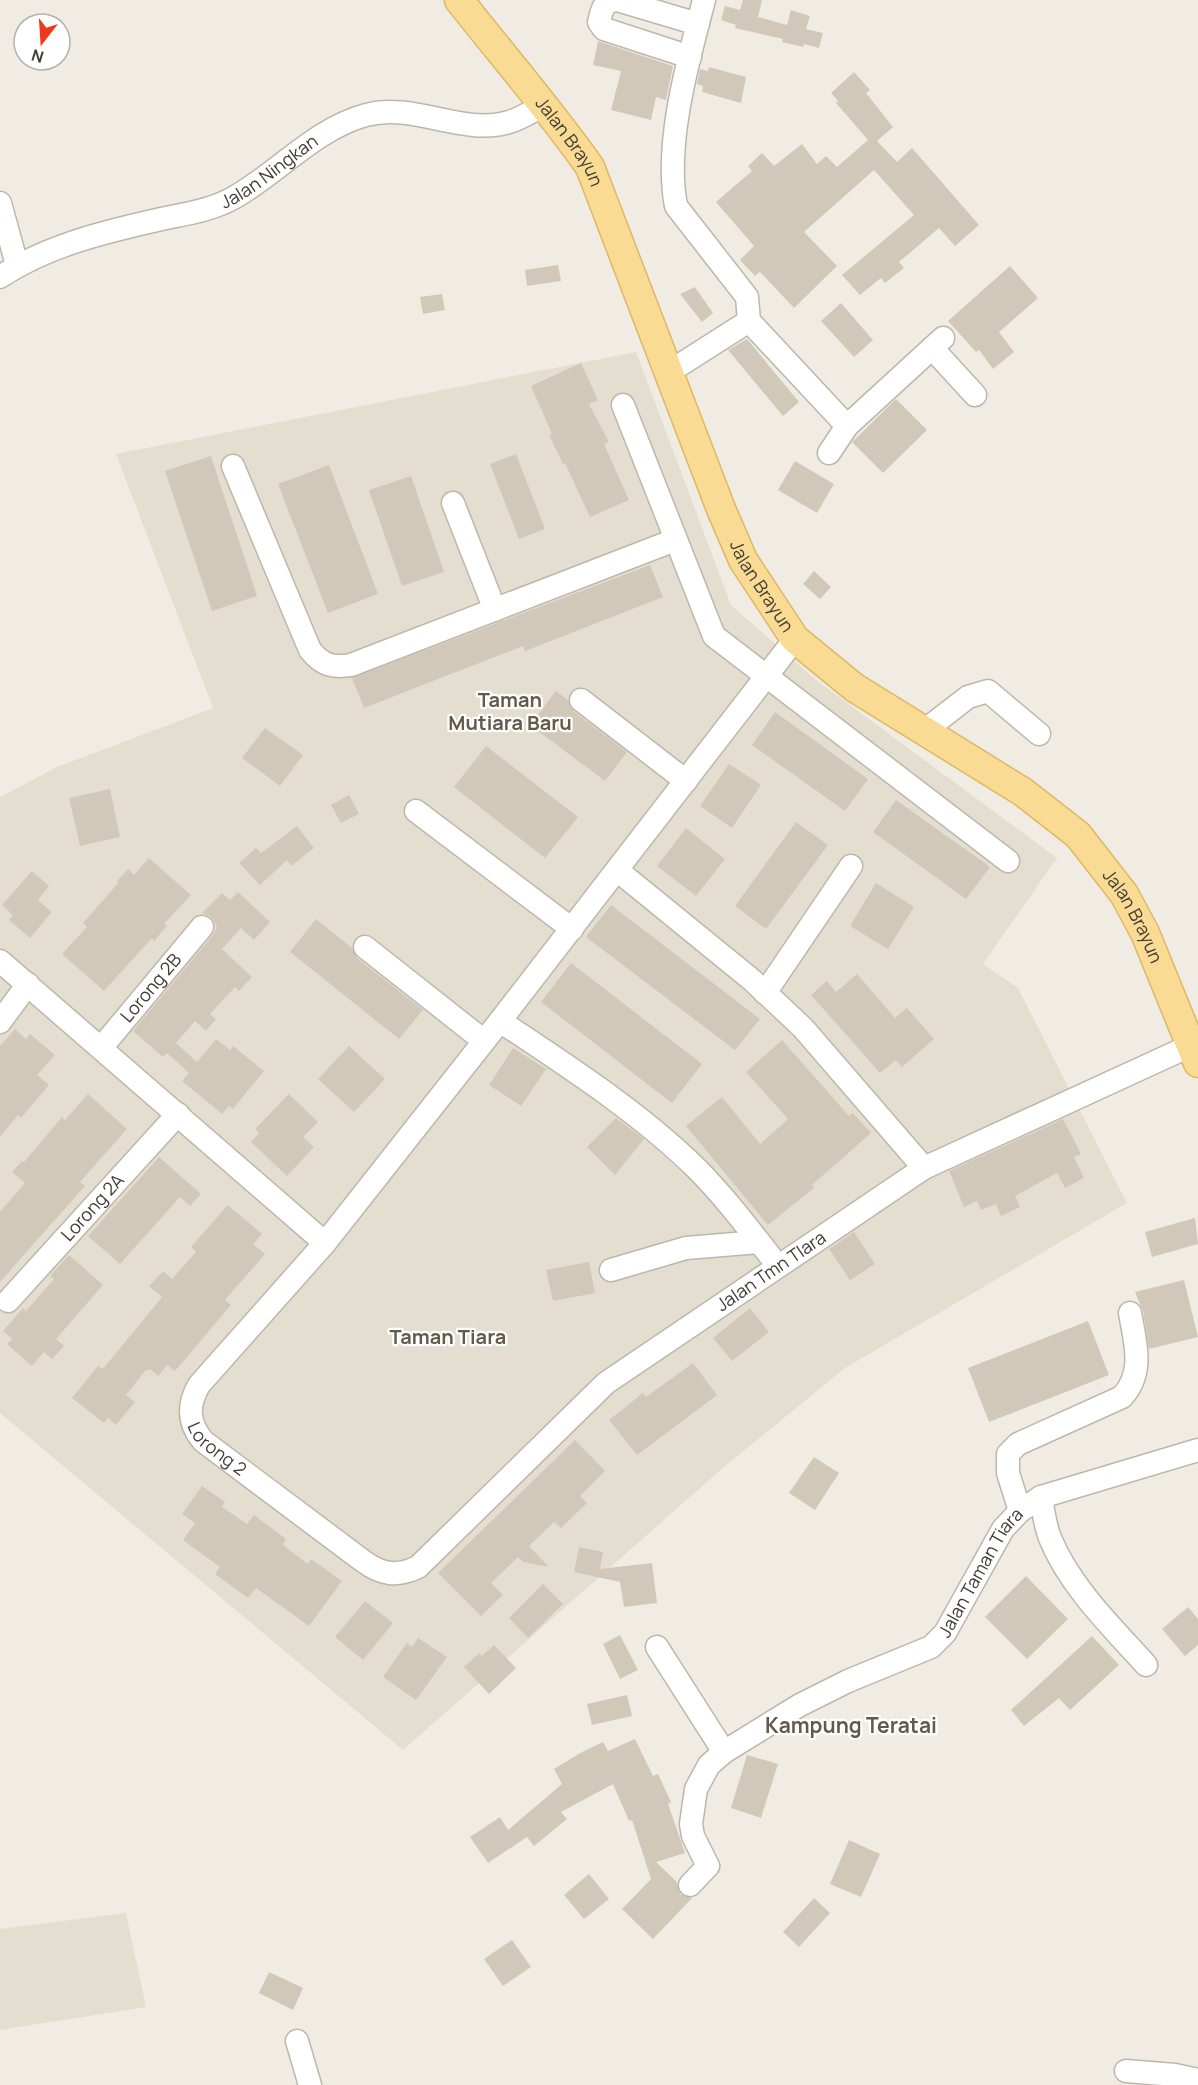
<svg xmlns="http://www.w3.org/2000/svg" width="1198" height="2085" viewBox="0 0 1198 2085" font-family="Manrope,sans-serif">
	<rect width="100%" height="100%" fill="#f1ece3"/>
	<path fill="#e4ded1" d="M636,352L731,605L816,680L1057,858L983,964L1018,988L1127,1203L845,1368L724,1467L403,1750L0,1413V797L57,767L213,708L116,454Z
		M126,1913L146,2007L0,2030V1929Z"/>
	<path fill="#d2c8b9" d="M743,0H762L758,17L787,25L791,10L810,16L806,29L823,33L819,48L804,44L803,47L782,42L783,39L735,28L736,25L721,20L725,6L740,10Z
		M598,41L673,66L666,100L656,97L651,120L611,110L621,71L593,65Z
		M709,67L746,77L741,103L702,92L703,86L697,84L700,69L708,71Z
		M854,72L870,90L866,93L893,127L877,141L897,162L912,148L979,225L955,246L939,228L899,262L904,268L885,283L881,278L860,295L842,275L914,215L874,170L804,232L837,266L794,308L760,272L755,276L740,260L754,246L716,202L752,171L748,166L762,153L774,166L802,144L817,164L826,156L837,167L868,140L836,103L838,101L831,93Z
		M558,265L561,281L527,286L525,270Z
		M1010,266L1038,298L999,332L1014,352L993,369L979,350L976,352L948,321Z
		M695,287L713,313L702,322L680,294Z
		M442,294L445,310L423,314L420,297Z
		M841,303L873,340L854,357L821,321Z
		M747,339L799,402L783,416L728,350Z
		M581,363L598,400L589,404L609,442L604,444L629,500L590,517L565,463L563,464L549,435L552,434L531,386Z
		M896,399L927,430L883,473L852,442Z
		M516,454L545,529L519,539L490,464Z
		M211,456L257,596L212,611L165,471Z
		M795,461L834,484L817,513L778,490Z
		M329,465L378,594L328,613L278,484Z
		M411,476L444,572L402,586L369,490Z
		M650,565L663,597L525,651L523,646L364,708L352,678Z
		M814,571L831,587L820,599L803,584Z
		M556,691L568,700L573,711L627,752L605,781L530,725Z
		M775,712L868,779L845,811L752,745Z
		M265,728L303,755L280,786L242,758Z
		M486,746L578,817L545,858L454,787Z
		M729,764L761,785L732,828L700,806Z
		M110,789L120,837L80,846L69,798Z
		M349,795L359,814L341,823L331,805Z
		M896,800L990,867L966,899L873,832Z
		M796,822L828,845L766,929L735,906Z
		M297,826L314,848L291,866L287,860L260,885L239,863L256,848L261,853Z
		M686,828L725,859L696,896L657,866Z
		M149,858L191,895L164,924L167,926L154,941L152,938L104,991L62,954L87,927L83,923L119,882L117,881L128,869L134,875Z
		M32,871L49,886L38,900L52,912L30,938L9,920L13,915L2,905Z
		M876,883L914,907L888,949L850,926Z
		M238,892L270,922L254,940L241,928L222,949L252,977L239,991L235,987L210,1014L216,1019L206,1031L195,1021L176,1043L197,1062L216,1039L230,1050L233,1046L264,1071L233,1109L229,1106L222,1114L182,1081L189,1073L167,1053L163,1057L133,1031L213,935L217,927L214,922L210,916L202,913L222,893L230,900Z
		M611,905L760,1019L735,1050L586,937Z
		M316,919L352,948L357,958L423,1010L399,1039L290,952Z
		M571,963L702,1064L672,1103L541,1002Z
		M857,974L895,1018L907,1008L934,1039L902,1067L896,1060L880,1073L811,995L827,981L836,992Z
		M15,1029L26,1039L30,1034L55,1055L37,1075L49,1085L21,1118L18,1115L0,1137V1046Z
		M782,1040L849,1116L853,1113L871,1133L812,1185L814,1188L768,1225L686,1126L722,1097L760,1144L788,1119L746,1072Z
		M349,1046L385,1079L354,1112L318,1079Z
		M513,1048L546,1069L521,1106L489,1085Z
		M88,1094L127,1129L80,1182L85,1186L0,1282V1212L25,1183L12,1172L22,1161L24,1162L62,1117L65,1120Z
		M289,1094L318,1122L303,1137L314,1147L287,1176L251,1142L259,1133L255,1129Z
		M616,1118L644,1139L615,1175L587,1147Z
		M1063,1119L1081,1154L1074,1157L1084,1178L1065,1188L1057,1173L1015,1196L1020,1207L1001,1216L996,1204L981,1210L977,1201L964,1207L949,1171Z
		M159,1157L201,1194L190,1206L180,1197L120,1264L88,1236Z
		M228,1205L262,1234L253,1244L265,1254L225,1300L231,1305L175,1371L167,1365L158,1376L150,1369L145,1371L126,1395L135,1402L116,1425L108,1418L104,1423L72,1398L98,1366L103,1369L162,1297L149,1286L163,1271L172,1279L196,1252L191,1247Z
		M1195,1218L1198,1244L1152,1257L1145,1232Z
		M854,1232L875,1264L850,1280L829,1249Z
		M69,1255L103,1285L56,1339L64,1346L52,1359L44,1352L32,1366L7,1344L12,1339L3,1331L23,1308L26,1311L54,1279L50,1276Z
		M589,1262L595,1293L553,1301L546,1270Z
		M1184,1280L1198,1337L1149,1349L1143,1311L1135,1292Z
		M750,1308L769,1332L732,1361L713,1338Z
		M1088,1321L1109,1375L989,1422L968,1368Z
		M693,1363L717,1395L637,1455L609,1420L643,1393L646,1397Z
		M575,1440L605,1471L580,1496L587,1503L561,1528L554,1522L529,1546L549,1567L523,1562L518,1557L491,1583L503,1595L481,1616L438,1573Z
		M814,1457L839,1473L815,1510L789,1493Z
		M202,1486L225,1502L222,1507L247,1524L254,1515L286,1539L283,1545L308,1564L311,1559L342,1581L309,1626L256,1588L248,1598L215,1574L220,1567L183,1540L195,1523L182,1514Z
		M579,1547L603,1552L600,1569L652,1563L657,1603L624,1607L620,1582L574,1572Z
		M1026,1576L1068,1619L1027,1659L985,1617Z
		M543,1584L563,1604L528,1638L509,1618Z
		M365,1601L393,1623L363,1660L335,1637Z
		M1188,1607L1198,1619V1645L1185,1656L1162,1629Z
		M620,1635L638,1670L620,1679L603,1644Z
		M1092,1636L1119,1665L1070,1710L1059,1698L1024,1726L1011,1710Z
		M418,1638L447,1657L416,1700L383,1677L407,1643L412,1647Z
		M494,1645L516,1668L489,1694L464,1667L479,1653L482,1656Z
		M627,1695L632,1716L592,1725L587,1704Z
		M635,1739L653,1776L658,1774L671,1802L668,1804L685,1853L656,1862L677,1882L680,1894L692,1898L653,1939L622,1909L651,1879L632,1820L629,1821L613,1784L561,1812L567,1819L534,1846L527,1837L488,1863L470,1837L500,1817L508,1830L562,1784L554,1769L582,1752L603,1742L608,1751Z
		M747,1755L778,1764L761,1818L731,1808Z
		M849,1840L880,1854L861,1897L830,1884Z
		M589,1874L609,1899L584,1919L564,1895Z
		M814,1898L830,1913L799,1947L783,1932Z
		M512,1940L531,1967L503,1986L484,1959Z
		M269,1972L303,1988L293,2010L259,1993Z"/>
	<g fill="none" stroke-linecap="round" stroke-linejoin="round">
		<g stroke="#beb7a9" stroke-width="25">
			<g id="minor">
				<path d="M690,57L604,29L599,22C602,10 603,1 617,0L698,24"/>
				<path d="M0,203L17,265"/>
				<path id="s1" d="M0,277C46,246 104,232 157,220C184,214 211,211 235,197C279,172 315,129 366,115C414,102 462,136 509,122C520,119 532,111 542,106"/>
				<path d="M749,321L847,426"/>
				<path d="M932,348L975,395"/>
				<path d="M669,372L749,321L747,297L676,206C664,144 688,61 704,0"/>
				<path d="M623,405L714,636L1008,861"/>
				<path d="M829,453L847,426L943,338"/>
				<path d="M233,466L310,650C322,665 332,668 351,665L675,540"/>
				<path d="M453,503L495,610"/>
				<path d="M581,700L686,781"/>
				<path d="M924,731L968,697L988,691L1039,734"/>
				<path d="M416,811L572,929"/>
				<path d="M617,870L752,980L803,1028L924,1168"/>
				<path d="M365,947L484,1041"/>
				<path id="s2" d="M0,961L325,1243L199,1385C187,1406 188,1423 203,1441L363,1561C382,1575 397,1577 418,1567L606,1383L924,1168L1192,1045"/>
				<path d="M765,993L851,866"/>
				<path d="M500,1021C567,1066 638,1111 696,1168C726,1198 752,1233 778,1266"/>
				<path d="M0,1022L28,984"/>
				<path id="s3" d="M101,1048L202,927"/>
				<path d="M325,1243L500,1021L795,639"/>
				<path d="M611,1270L686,1248L759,1242"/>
				<path id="s4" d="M8,1301L178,1114"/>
				<path d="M1041,1497C1043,1511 1045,1525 1050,1538C1070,1587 1112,1627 1146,1665"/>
				<path d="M1020,1511L1008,1473V1454L1018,1444L1122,1397C1145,1372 1135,1342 1130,1313"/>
				<path d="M657,1647L724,1752"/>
				<path id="s5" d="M690,1885L708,1866L693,1836L691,1824L696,1789L709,1765L724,1752L800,1705L848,1681L931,1647L945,1633L1003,1529L1020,1511L1041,1497L1198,1450"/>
				<path d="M297,2041L310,2085"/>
				<path d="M1126,2071L1175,2075L1198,2080"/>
			</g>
		</g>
		<g stroke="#ddb865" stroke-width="31">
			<g id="major">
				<path id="s6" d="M459,0C503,56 550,110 590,167L721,509L743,560L795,639L855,688L1023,792L1078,835L1124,894L1145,933L1198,1063"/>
			</g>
		</g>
		<use href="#minor" stroke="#fff" stroke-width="22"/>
		<use href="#major" stroke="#f9db94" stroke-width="28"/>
	</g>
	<g text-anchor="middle" stroke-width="4.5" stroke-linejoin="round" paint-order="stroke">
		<g font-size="18" fill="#423c34" stroke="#fff">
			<text dy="6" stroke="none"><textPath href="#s6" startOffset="180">Jalan Brayun</textPath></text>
			<text dy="6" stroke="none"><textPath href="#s1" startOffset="292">Jalan Ningkan</textPath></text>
			<text dy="6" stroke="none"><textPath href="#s6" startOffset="666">Jalan Brayun</textPath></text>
			<text dy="6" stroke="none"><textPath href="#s6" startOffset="1172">Jalan Brayun</textPath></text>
			<text dy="6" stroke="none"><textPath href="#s3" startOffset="78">Lorong 2B</textPath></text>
			<text dy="6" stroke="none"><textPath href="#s4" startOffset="126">Lorong 2A</textPath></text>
			<text dy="6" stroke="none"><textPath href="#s2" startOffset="1402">Jalan Tmn TIara</textPath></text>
			<text dy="6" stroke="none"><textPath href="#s2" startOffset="696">Lorong 2</textPath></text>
			<text dy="6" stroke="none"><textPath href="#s5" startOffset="477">Jalan Taman Tiara</textPath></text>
		</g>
		<g font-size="20" font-weight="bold" fill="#645a4b" stroke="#fff">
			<text x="510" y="707">Taman<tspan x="510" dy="23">Mutiara Baru</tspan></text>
			<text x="448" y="1344">Taman Tiara</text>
		</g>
		<g font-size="21" font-weight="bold" fill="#645a4b" stroke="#fff">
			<text x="851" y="1733">Kampung Teratai</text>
		</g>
	</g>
	<g transform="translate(42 42) rotate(197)"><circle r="28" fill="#ffffff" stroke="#b3b1ae" stroke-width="1.5"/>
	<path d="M0-4.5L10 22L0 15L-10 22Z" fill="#f0391b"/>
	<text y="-9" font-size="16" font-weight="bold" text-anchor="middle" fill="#423c34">N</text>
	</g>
</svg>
